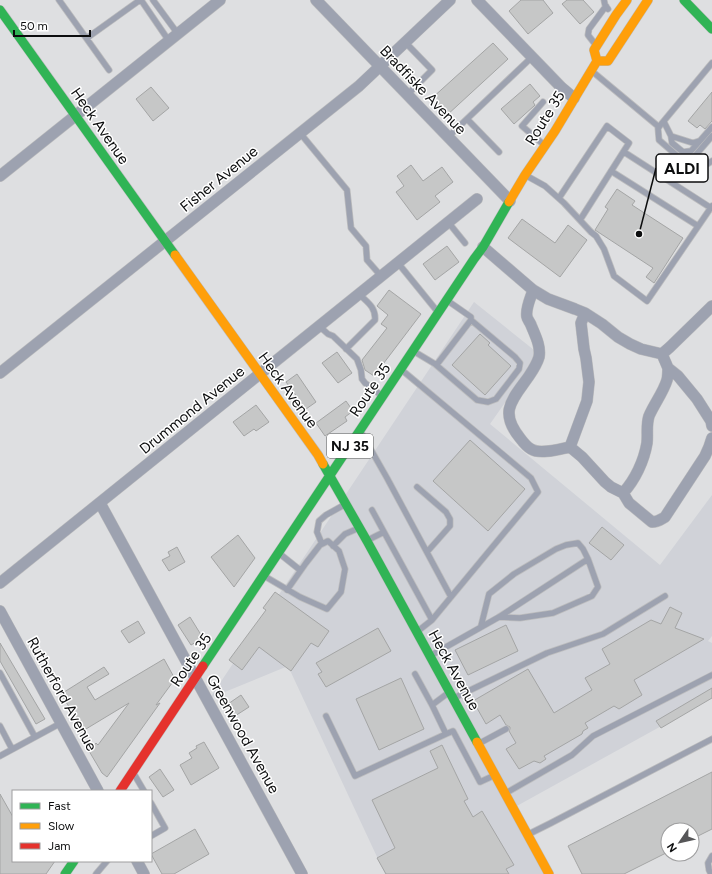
<svg xmlns="http://www.w3.org/2000/svg" width="712" height="874" viewBox="0 0 712 874" font-family="Figtree,sans-serif">
	<rect width="100%" height="100%" fill="#dedfe1"/>
	<path fill="#d0d2d8" d="M474,302L539,354L490,424L660,565L712,495V636L708,641L712,643V698L515,807L550,874H385L288,666L210,698Z"/>
	<path fill="#c6c7c7" stroke="#a4a5a5" d="M521,0H543L553,13L528,34L509,11Z
		M567,0H583L594,12L580,24L562,4Z
		M493,43L508,59L446,116L431,99Z
		M530,84L540,96L533,102L535,105L534,106L514,124L501,109Z
		M151,87L169,108L153,121L136,99Z
		M712,92V121L705,129L700,125L697,128L688,121Z
		M411,165L423,181L442,167L453,182L435,196L440,202L417,220L396,192L404,186L397,176Z
		M617,189L635,201L632,205L683,238L654,283L646,277L653,268L595,230L608,209L605,207Z
		M522,219L555,243L568,225L587,240L560,277L508,238Z
		M447,246L459,262L435,280L423,264Z
		M389,290L421,314L374,376L365,370L362,360L387,328L381,324L388,315L377,306Z
		M480,334L490,343L488,345L511,366L485,395L452,365Z
		M337,352L352,373L338,383L322,363Z
		M297,374L316,402L306,409L286,382Z
		M346,401L353,411L345,417L347,421L325,436L316,423Z
		M256,405L269,422L256,431L254,429L244,436L233,422Z
		M470,440L525,489L488,531L433,481Z
		M602,527L624,545L611,560L589,543Z
		M238,535L255,558L234,587L211,557Z
		M177,547L185,562L169,571L162,560L170,556L168,552Z
		M275,592L329,631L318,647L311,643L291,671L259,647L242,670L229,660L266,610L263,608Z
		M670,607L682,613L675,628L704,639L634,680L642,695L619,709L614,706L585,723L588,728L583,731L582,734L544,756L546,759L540,763L534,761L519,769L506,749L516,743L509,731L510,729V727L506,725L500,715L486,724L473,701L528,669L554,713L592,690L585,678L610,664L602,649L651,620L661,624Z
		M190,617L203,638L191,645L178,625Z
		M138,621L145,633L129,643L121,631Z
		M506,625L518,651L468,675L455,650Z
		M378,628L391,651L326,687L318,674L322,672L316,663Z
		M0,643L45,719L36,724L0,661Z
		M164,659L175,679L156,705L160,703L107,777L102,773L89,751L96,743L98,745L129,703L81,732L71,715L73,713L61,694L104,667L109,674L87,687L95,700Z
		M401,678L424,729L379,750L356,699Z
		M712,688V698L661,728L656,721Z
		M241,695L249,707L235,716L228,704Z
		M204,742L219,768L191,785L180,765L192,758L189,753L197,748L196,746Z
		M442,745L468,799L464,801L473,817L482,811L514,865L506,869L509,874H386L377,858L395,848L372,800L438,768L430,751Z
		M160,769L174,790L163,797L149,777Z
		M712,772V829L692,839V830H668V852L624,874H582L568,846Z
		M0,794L13,817V861H55L46,874H0Z
		M195,829L209,854L174,874H162L151,854Z"/>
	<g fill="none" stroke-linecap="round" stroke-linejoin="round">
		<g stroke="#bdbdbe" stroke-width="7">
			<path id="lane" d="M59,0L109,70
				M141,0L169,41
				M153,0L178,34
				M604,0L605,5L608,9
				M87,38L140,0
				M405,42L432,70L407,95
				M595,44L588,35L589,29L606,6
				M712,63L658,128L659,140L689,166H704L712,161
				M593,72L659,127
				M467,119L499,152
				M664,122L671,136L672,143L683,152L691,151L712,127
				M300,133L347,190L351,228L366,246L367,260L381,276
				M671,136L693,143L699,141
				M448,137L532,57
				M543,144L522,126L543,102
				M624,152L711,208
				M688,164L712,136
				M611,171L698,226
				M527,176L545,186L564,203L591,232L596,236L604,249L614,276L647,301L712,206
				M559,198L607,126L629,143L580,220
				M448,222L465,243
				M398,263L437,311
				M319,326L328,334L333,336L357,359L361,370L362,379L365,383L381,395
				M346,349L375,320C376,307 367,302 359,294
				M415,352L435,364L438,363L471,320V317L448,301
				M435,364L477,400L488,402L496,399L519,369L520,363L515,357L471,320
				M403,371L531,478L538,492L432,620L418,631
				M362,434L387,478L451,597
				M417,487L446,512L450,519V526L427,552
				M372,510L432,620
				M368,540L384,532
				M322,544L317,532L319,521L326,515L344,505
				M333,546L345,534L359,528
				M280,554L300,570
				M266,577L300,597L327,609L341,592L345,569L339,551L328,541L320,545L306,563L287,590
				M481,626L489,594L514,574L556,549L566,545L578,543L583,549L588,559
				M430,656L499,617L588,559L598,587L592,596L553,613L520,618L499,617
				M0,673L35,737
				M415,674L432,705
				M448,693L432,705L446,734L453,731L480,782L493,776
				M454,698L547,653L603,634L665,596
				M326,716L355,776L446,734
				M0,726L12,749
				M480,743L506,729
				M0,756L61,723
				M134,774L144,791
				M506,793L572,755L593,736L712,675
				M151,803L165,828L151,836
				M529,834L551,823L712,739
				M96,874L107,861
				M711,874L709,870L708,863L712,856"/>
		</g>
		<g stroke="#bdbdbe" stroke-width="12">
			<path id="street" d="M316,0L510,201
				M477,0L561,87L574,98
				M0,176L220,0
				M483,247L533,290L548,299L575,309L585,313L602,324L618,337L630,344L641,349L662,354L668,368L678,376L697,399L711,421L712,426
				M533,290C531,297 525,309 527,317C527,319 530,322 531,325C535,335 541,346 539,357C537,364 533,370 529,376C513,399 498,411 520,438C523,442 527,447 531,449C540,455 560,449 570,447
				M585,313L581,323L584,349L586,358L589,382L587,401L570,447L582,457L605,482L611,487L623,493L629,503L652,522C658,522 660,520 665,517L705,456L709,447L712,438
				M662,354L670,347L712,306
				M0,373L359,86L450,0
				M623,493C635,480 644,461 647,443C648,434 646,425 649,416C654,404 663,393 667,380C668,376 668,372 668,368
				M100,503L302,874
				M0,583L477,199
				M0,611L98,791
				M137,861L144,874"/>
		</g>
		<g stroke="#bdbdbe" stroke-width="10">
			<path id="fast" d="M684,0L712,29
				M0,10L175,255
				M323,464L367,541L477,742
				M203,666L474,259L483,247L509,202
				M65,874L74,861"/>
		</g>
		<g stroke="#bdbdbe" stroke-width="10">
			<path id="slow" d="M597,61H608L648,0
				M509,202L525,175L555,131L597,61L594,50L616,15L627,0
				M175,255L318,455L323,464
				M477,742L549,874"/>
		</g>
		<g stroke="#bdbdbe" stroke-width="10">
			<path id="jam" d="M120,791L203,666"/>
		</g>
		<use href="#lane" stroke="#9da2b0" stroke-width="5.5"/>
		<use href="#street" stroke="#9da2b0" stroke-width="11"/>
		<use href="#fast" stroke="#30b455" stroke-width="9"/>
		<use href="#slow" stroke="#ff9f0a" stroke-width="9"/>
		<use href="#jam" stroke="#e5322d" stroke-width="9"/>
	</g>
	<g text-anchor="middle" stroke-width="3" stroke-linejoin="round" paint-order="stroke">
		<rect fill="#fff" stroke="#555656" stroke-width="1" x="327" y="434" width="46" height="24" rx="3"/>
		<g font-size="14" font-weight="bold" fill="#0c0d0e">
			<text x="350" y="451">NJ 35</text>
		</g>
		<g font-size="15" fill="#0c0d0e" stroke="#fff">
			<text transform="translate(423 90) rotate(46)" y="5">Bradfiske Avenue</text>
			<text transform="translate(545 118) rotate(-58)" y="5">Route 35</text>
			<text transform="translate(100 126) rotate(55)" y="5">Heck Avenue</text>
			<text transform="translate(219 179) rotate(-39)" y="5">Fisher Avenue</text>
			<text transform="translate(288 390) rotate(54)" y="5">Heck Avenue</text>
			<text transform="translate(370 390) rotate(-56)" y="5">Route 35</text>
			<text transform="translate(192 410) rotate(-39)" y="5">Drummond Avenue</text>
			<text transform="translate(191 660) rotate(-56)" y="5">Route 35</text>
			<text transform="translate(454 670) rotate(61)" y="5">Heck Avenue</text>
			<text transform="translate(62 694) rotate(61)" y="5">Rutherford Avenue</text>
			<text transform="translate(243 734) rotate(61)" y="5">Greenwood Avenue</text>
		</g>
	</g>
	<path fill="none" stroke="#0c0d0e" stroke-width="1.5" d="M639 234L656 168"/>
	<circle fill="#0c0d0e" stroke="#fff" stroke-width="1.5" cx="639" cy="234" r="4"/>
	<rect fill="#fff" stroke="#0c0d0e" stroke-width="1.5" x="656" y="154" width="52" height="28" rx="4"/>
	<g font-size="16" text-anchor="middle" font-weight="bold" fill="#0c0d0e">
		<text x="682" y="174">ALDI</text>
	</g>
	<rect x="12" y="790" width="140" height="72" fill="#ffffff" stroke="#9e9e9f"/>
	<rect x="20" y="803" width="20" height="6" fill="#30b455" stroke="#9e9e9f"/>
	<text x="48" y="810" font-size="12" fill="#0c0d0e">Fast</text>
	<rect x="20" y="823" width="20" height="6" fill="#ff9f0a" stroke="#9e9e9f"/>
	<text x="48" y="830" font-size="12" fill="#0c0d0e">Slow</text>
	<rect x="20" y="843" width="20" height="6" fill="#e5322d" stroke="#9e9e9f"/>
	<text x="48" y="850" font-size="12" fill="#0c0d0e">Jam</text>
	<g transform="translate(680 842) rotate(236)"><circle r="19" fill="#ffffff" stroke="#9e9e9f"/>
	<path d="M0-3L7 15L0 10L-7 15Z" fill="#565658"/>
	<text y="-6" font-size="11" font-weight="bold" text-anchor="middle" fill="#0c0d0e">N</text>
	</g>
	<path d="M14 30v6h76v-6" fill="none" stroke="#0c0d0e" stroke-width="2"/>
	<text x="20" y="30" font-size="12" fill="#0c0d0e" stroke="#ffffff" stroke-width="3" paint-order="stroke">50 m</text>
</svg>
